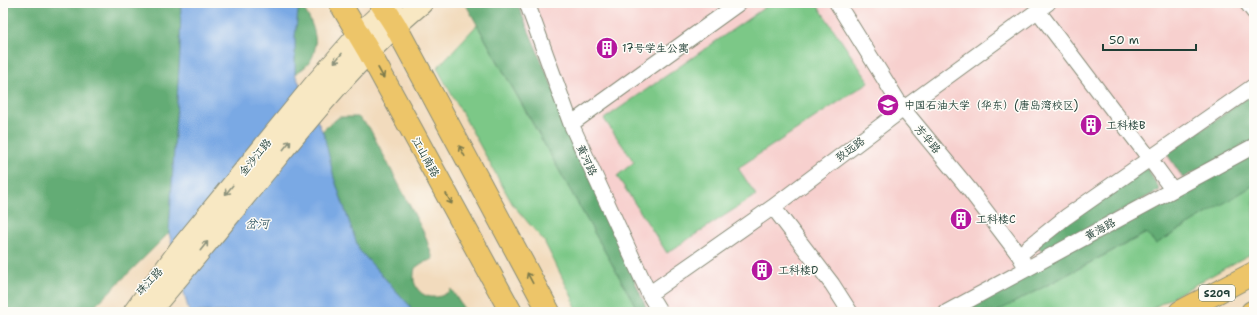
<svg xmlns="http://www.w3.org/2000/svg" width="1257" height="315" viewBox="0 0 1257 315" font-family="'Shantell Sans','LXGW WenKai TC',sans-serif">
	<rect width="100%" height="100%" fill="#fdfcf7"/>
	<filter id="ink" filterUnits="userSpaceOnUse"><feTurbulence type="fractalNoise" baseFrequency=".025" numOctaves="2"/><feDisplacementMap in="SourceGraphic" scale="8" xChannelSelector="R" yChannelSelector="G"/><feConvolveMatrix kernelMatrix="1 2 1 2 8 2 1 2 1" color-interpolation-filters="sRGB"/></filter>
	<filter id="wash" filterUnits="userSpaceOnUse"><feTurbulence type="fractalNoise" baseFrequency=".012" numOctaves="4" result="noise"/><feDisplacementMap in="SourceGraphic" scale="16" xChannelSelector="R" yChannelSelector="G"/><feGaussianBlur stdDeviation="0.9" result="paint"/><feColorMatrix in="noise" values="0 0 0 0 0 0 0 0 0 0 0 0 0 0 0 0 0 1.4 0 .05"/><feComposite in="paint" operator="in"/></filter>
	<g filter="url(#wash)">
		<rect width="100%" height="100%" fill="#f2dbbd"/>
		<path fill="#f7d0ce" d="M465,3H1254V185L1147,233L996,312H639Z"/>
		<path fill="#7bc887" stroke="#4d825e" d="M771,3H816L869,82L738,168L756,195L667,253L617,176L634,162L604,119Z
			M477,25L639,312H577L572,297L544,241L513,205L437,68Z
			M1254,185V252L1146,312H996L1147,233L1156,244Z"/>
		<path fill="#64ac74" stroke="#427454" d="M3,3H181L180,52L169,233L89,312H5L3,311Z
			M299,3C313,19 323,46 308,64C305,68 299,71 295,74V36Z
			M465,3H517L648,312H639Z
			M1254,93V140L1183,178L1167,154Z
			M339,117H358L369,127L425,235L433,259L422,263L415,268C414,273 413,279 415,284C421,300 441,301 451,289L466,312H411L410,306L359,250L334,178L322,131Z
			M1254,150V185L1156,244L1146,233L996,312H952Z
			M1147,168L1160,190L1043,253L1036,243Z"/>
		<path fill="#7aa9e4" stroke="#4c738c" d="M181,3H299L295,36V74L324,135L334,178L359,250L410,306L411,312H189L169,233L180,52Z"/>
	</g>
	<g filter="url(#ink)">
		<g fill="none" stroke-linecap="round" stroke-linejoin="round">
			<g stroke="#888c78" stroke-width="17">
				<path id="street" d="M527,3L571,124L649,294L660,312
					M837,3L903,109L969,189L1019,255L1027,269
					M1247,3L1254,12
					M1038,11L1150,159L1172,189
					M571,124L739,3
					M773,207L832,284L850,312
					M1019,255L1066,217L1254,86
					M649,294L773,207L903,109L1048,3
					M947,312L1254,146"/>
			</g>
			<g stroke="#888c78" stroke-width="23">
				<path id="secondary" d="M134,312L180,249L315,84L358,35L392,3
					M149,312C191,263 232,212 273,162C319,106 366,49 422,3"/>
			</g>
			<g stroke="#888c78" stroke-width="24">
				<path id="primary" d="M340,3L369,52L511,312
					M381,3L395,25L549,312
					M1180,312L1254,273
					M1252,312L1254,311"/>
			</g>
			<use href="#street" stroke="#fff" stroke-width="15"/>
			<use href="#secondary" stroke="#f8e8c3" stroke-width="21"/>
			<use href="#primary" stroke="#edc569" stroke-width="22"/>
		</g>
		<defs><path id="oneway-shaft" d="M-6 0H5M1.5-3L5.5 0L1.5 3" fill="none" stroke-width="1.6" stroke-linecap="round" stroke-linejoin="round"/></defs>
		<g stroke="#8c927c">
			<use href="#oneway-shaft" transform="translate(338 58) rotate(131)"/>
			<use href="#oneway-shaft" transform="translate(287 145) rotate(-51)"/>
			<use href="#oneway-shaft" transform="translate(229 190) rotate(129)"/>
			<use href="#oneway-shaft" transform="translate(204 246) rotate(-51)"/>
		</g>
		<g stroke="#7c7a4c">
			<use href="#oneway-shaft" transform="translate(381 73) rotate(61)"/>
			<use href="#oneway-shaft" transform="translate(462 151) rotate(-118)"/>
			<use href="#oneway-shaft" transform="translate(449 199) rotate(61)"/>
			<use href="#oneway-shaft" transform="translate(530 278) rotate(-118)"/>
		</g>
	</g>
	<defs>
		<g id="building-disc" transform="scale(1.15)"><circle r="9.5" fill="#b5179e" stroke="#fdfcf7"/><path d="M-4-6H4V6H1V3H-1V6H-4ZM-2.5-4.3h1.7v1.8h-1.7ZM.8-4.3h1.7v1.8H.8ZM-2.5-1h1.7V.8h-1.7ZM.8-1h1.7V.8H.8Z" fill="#fff"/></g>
		<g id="university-disc" transform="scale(1.15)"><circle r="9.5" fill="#b5179e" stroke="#fdfcf7"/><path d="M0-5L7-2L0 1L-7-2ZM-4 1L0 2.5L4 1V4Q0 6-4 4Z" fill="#fff"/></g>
	</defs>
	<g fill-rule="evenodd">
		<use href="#building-disc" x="607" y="48"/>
		<use href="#university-disc" x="888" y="105"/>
		<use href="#building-disc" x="1091" y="125"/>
		<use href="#building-disc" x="961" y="219"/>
		<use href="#building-disc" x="762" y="270"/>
	</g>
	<g text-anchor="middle" stroke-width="3" stroke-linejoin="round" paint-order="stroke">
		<rect fill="#fdfcf7" stroke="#62766e" stroke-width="1" x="1199" y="285" width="36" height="16" rx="3"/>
		<g font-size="10" font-weight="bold" fill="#1f3d34">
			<text x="1217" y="297">S209</text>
		</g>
		<g font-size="11" fill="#1f3d34" stroke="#fdfcf7" text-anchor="start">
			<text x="622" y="52">17号学生公寓</text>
			<text x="904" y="109">中国石油大学（华东）(唐岛湾校区)</text>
			<text x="1106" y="129">工科楼B</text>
			<text x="976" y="223">工科楼C</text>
			<text x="778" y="274">工科楼D</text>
		</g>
		<g font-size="11" fill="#1f3d34" stroke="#fdfcf7">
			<text transform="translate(928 139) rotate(50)" y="4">芳华路</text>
			<text transform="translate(850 149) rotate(-37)" y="4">致远路</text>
			<text transform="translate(255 157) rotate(-51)" y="4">金沙江路</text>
			<text transform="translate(426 157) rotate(61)" y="4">江山南路</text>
			<text transform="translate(587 160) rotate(65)" y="4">黄河路</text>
			<text transform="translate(1100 229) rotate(-29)" y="4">黄海路</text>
			<text transform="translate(149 281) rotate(-46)" y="4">珠江路</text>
		</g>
		<g font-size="12" font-style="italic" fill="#3a5d69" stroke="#fdfcf7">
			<text x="257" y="228">岔河</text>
		</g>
	</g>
	<rect width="1257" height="315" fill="none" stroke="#fdfcf7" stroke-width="16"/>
	<path d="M1103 44v6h93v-6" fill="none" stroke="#1f3d34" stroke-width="2"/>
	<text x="1109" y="44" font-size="12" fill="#1f3d34" stroke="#fdfcf7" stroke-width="3" paint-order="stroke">50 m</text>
</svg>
